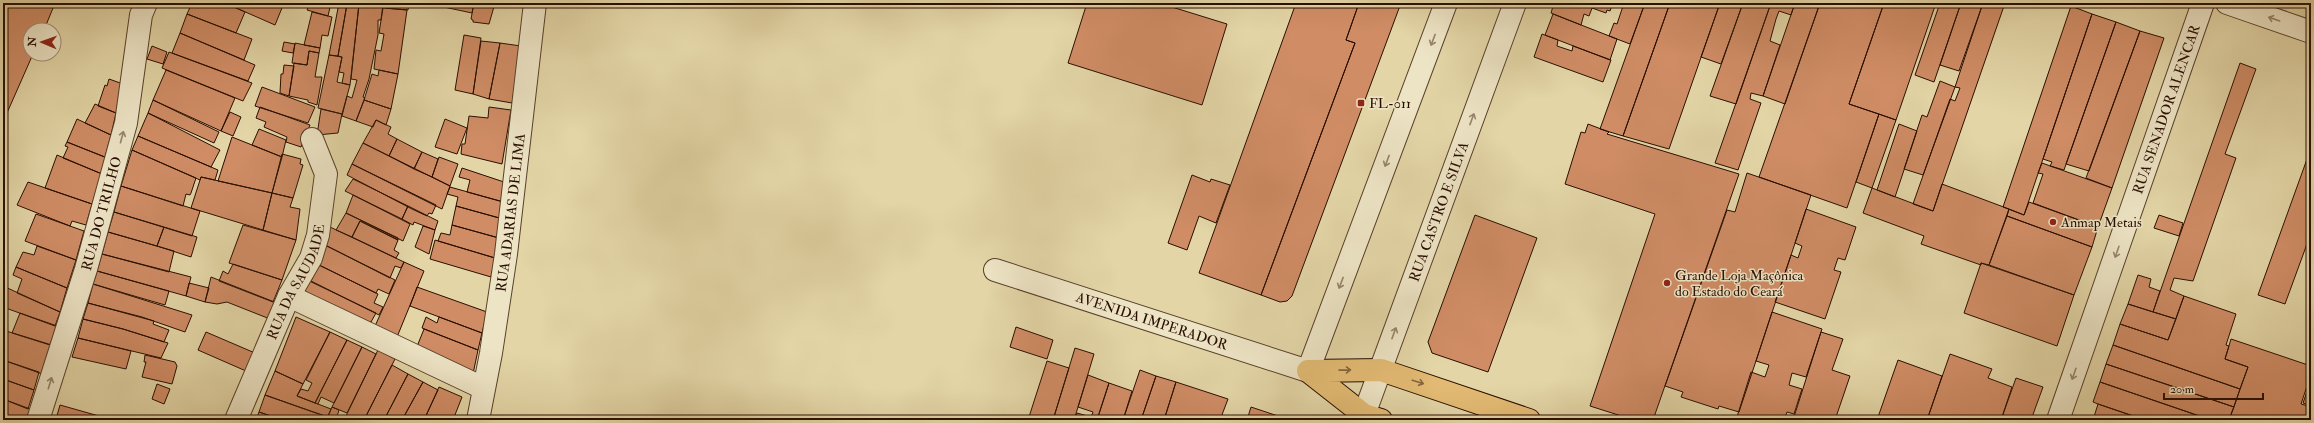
<svg xmlns="http://www.w3.org/2000/svg" width="2314" height="423" viewBox="0 0 2314 423" font-family="'IM FELL Double Pica',serif">
	<rect width="100%" height="100%" fill="#e3d5a6"/>
	<filter id="stains"><feTurbulence type="fractalNoise" baseFrequency=".005" numOctaves="4"/><feColorMatrix values="0 0 0 0 .2 0 0 0 0 .09 0 0 0 0 .02 0 0 0 .5 -.17"/></filter>
	<radialGradient id="worn" r=".72"><stop offset=".6" stop-color="#630" stop-opacity="0"/><stop offset="1" stop-color="#630" stop-opacity=".3"/></radialGradient>
	<path fill="#cf8c65" stroke="#290e00" d="M3,3H42L53,8L44,30H30V54H33L3,122Z
		M192,3H225L245,12L236,33L187,14Z
		M225,3H284L275,25Z
		M310,3H331L328,16L307,10Z
		M339,3H354L347,4L338,56L329,55Z
		M359,3L383,4L381,20H378V35L369,79L363,97L365,98L356,121L342,116L347,96L352,98L357,80L351,79Z
		M386,3H409L408,10L386,8Z
		M425,3H474L472,13Z
		M474,3H495L489,24L473,22V20L471,19Z
		M1087,3H1159L1227,24L1202,105L1068,63Z
		M1296,3H1359L1346,40L1355,43L1261,295L1199,273Z
		M1359,3H1401L1292,296L1287,301L1280,302L1261,295L1355,43L1346,40Z
		M1554,3H1594L1589,16L1584,14L1581,25L1551,13Z
		M1594,3H1613L1610,11L1607,10L1606,13L1592,8Z
		M1624,3H1645L1630,44L1609,36L1614,23L1617,24Z
		M1645,3H1670L1623,136L1600,129Z
		M1670,3H1720L1669,149L1623,136Z
		M1720,3H1743L1721,64L1701,57Z
		M1743,3H1771L1736,104L1710,96Z
		M1771,3H1795L1791,15L1779,11L1776,19L1770,41L1780,45L1763,96L1751,93L1750,99L1761,103L1738,170L1715,163Z
		M1795,3H1820L1785,104L1763,96Z
		M1820,3H1884L1849,104L1879,114L1847,208L1759,177Z
		M1884,3H1936L1896,120L1849,104Z
		M1940,3H1961L1934,82L1915,75Z
		M1961,3H1983L1959,71L1940,65Z
		M1983,3H2005L1933,211L1913,204L1950,99L1955,101L1960,88L1955,87Z
		M347,4L359,5L350,85L342,83L344,73L339,72L342,57L338,56Z
		M2071,6L2092,14L2024,215L2003,207Z
		M383,8L407,10L398,74L374,69L376,50L381,51L384,34L379,33Z
		M312,12L332,17L328,36L322,35L320,48L304,45Z
		M187,14L252,39L244,60L180,33Z
		M1553,14L1617,39L1610,60L1545,35Z
		M2092,14L2116,22L2064,170L2050,166L2052,162L2043,159Z
		M2116,22L2140,31L2089,171L2066,164Z
		M2140,31L2164,38L2112,188L2086,178Z
		M180,33L255,65L248,81L172,53Z
		M1542,34L1558,40L1557,46L1572,51L1573,46L1611,60L1603,82L1534,57Z
		M464,35L481,38L473,94L455,90Z
		M481,41L500,43L489,99L473,94Z
		M284,42L295,44L293,53L282,51Z
		M295,43L320,48L319,53L309,51L307,65L292,63Z
		M500,43L521,46L512,103L489,99Z
		M152,46L167,52L163,64L147,59Z
		M309,51L319,53L315,77H322L317,105L308,102V100L289,96L294,63L307,65Z
		M169,52L252,83L243,101L162,68Z
		M329,55L342,57L337,82L350,85L342,114L318,108Z
		M2240,63L2256,69L2225,154L2236,158L2193,281L2174,278L2170,290L2184,296L2176,319L2153,312Z
		M284,65L294,66L289,96L280,93L281,74H283Z
		M166,70L235,98L221,131L153,100Z
		M379,70L398,74L391,109L364,100L372,74L378,76Z
		M109,79L123,84L116,113L98,106L105,85L107,86Z
		M1940,81L1955,87L1923,175L1904,169L1922,115L1927,117Z
		M262,87L315,107L308,123L255,106Z
		M153,100L219,132L214,143L148,113Z
		M364,100L391,109L386,125L376,120L373,127L356,121Z
		M95,104L116,113L111,135L85,123Z
		M260,107L310,125L301,147L286,142L287,137L264,127L266,122L256,118Z
		M489,107L511,110L502,164L461,154L462,144H465L469,116L488,118Z
		M321,109L342,114L338,133L317,135Z
		M230,112L241,117L233,136L221,131Z
		M148,113L220,150L211,167L138,136Z
		M1879,114L1896,120L1872,188L1856,182Z
		M77,119L111,135L105,157L67,142Z
		M445,119L467,128L457,154L435,147Z
		M376,120L391,127L388,134L397,139L389,156L363,143Z
		M1588,124L1609,132L1607,134L1739,174L1653,420H1634L1590,406L1655,214L1565,184L1581,132L1585,133Z
		M1899,124L1917,131L1895,197L1877,190Z
		M259,129L286,140L282,157L252,145Z
		M138,136L218,170L215,180L201,177L200,180L132,150Z
		M232,137L282,157L272,193L218,181Z
		M397,139L422,152L414,169L389,156Z
		M67,142L107,158L102,174L63,158L68,147L65,146Z
		M363,143L450,186L442,209L352,164Z
		M2311,148V233L2285,304L2258,295Z
		M132,150L196,178L191,193L190,195L186,194L183,206L121,186Z
		M422,152L438,159L432,177L414,169Z
		M282,154L301,159L300,164L303,165L293,198L272,193Z
		M57,155L102,174L92,204L45,188Z
		M439,157L458,164L450,186L432,177Z
		M2042,163L2112,188L2098,227L2033,203L2043,174L2038,173Z
		M352,164L436,205L432,214L429,213L427,216L412,209L347,175Z
		M462,168L510,184L507,203L467,192L470,180L459,177Z
		M1747,173L1811,195L1739,412L1719,406L1718,409L1681,397L1683,392L1665,386L1727,210L1735,212Z
		M1192,175L1210,182L1211,179L1230,185L1216,223L1199,216L1187,250L1168,243Z
		M201,177L272,193L263,230L191,208Z
		M353,179L408,206L402,219L345,191Z
		M28,182L92,204L86,225L72,221L70,226L17,205Z
		M1942,184L2009,209L1989,265L1981,263V265L1921,244L1924,236L1863,213L1872,188L1933,211Z
		M121,186L200,211L192,236L114,212Z
		M450,187L507,203L503,219L456,206L458,197L447,194Z
		M272,193L293,198L290,207L300,209L296,240L263,230Z
		M353,195L410,224L403,241L346,213Z
		M2029,202L2098,227L2092,247L2007,216L2009,209L2024,215Z
		M408,206L438,221L435,230L414,222L413,225L402,219Z
		M456,206L503,219L499,238L452,225Z
		M1806,209L1856,227L1845,260L1838,258L1834,270L1841,272L1825,319L1775,302L1791,255L1798,258L1802,246L1795,243Z
		M114,212L164,227L157,246L108,232Z
		M346,213L398,238V240L360,221L352,237L336,230Z
		M36,214L84,231L76,260L25,241Z
		M1475,215L1537,238L1488,372L1432,353L1428,342Z
		M2159,215L2183,223L2179,236L2154,228Z
		M2007,216L2092,247L2074,295L1989,265Z
		M360,221L398,240L394,250L399,253L396,258L352,237Z
		M243,225L296,240L282,280L229,263Z
		M452,225L499,238L495,258L438,241L441,233L450,235Z
		M423,226L435,230L429,254L415,247Z
		M164,227L197,237L191,257L157,246Z
		M330,227L404,262L401,268L395,266L390,278L321,243Z
		M108,232L174,251L169,272L102,254Z
		M435,240L495,258L491,277L430,259Z
		M321,243L395,280L389,294L378,289L376,293L319,265Z
		M37,246L76,260L67,288L16,267L23,252L34,255Z
		M102,254L191,277L186,296L97,271Z
		M404,262L424,271L397,337L375,326Z
		M1981,263L2074,295L2057,346L1964,313Z
		M233,264L282,280L273,302L219,281L223,271L228,274Z
		M319,265L378,294L374,303L383,307L379,315L311,281Z
		M16,267L67,288L60,312L17,293L22,279L13,275Z
		M97,271L169,291L165,305L93,284Z
		M2138,275L2151,279L2149,287L2160,291L2153,312L2128,304Z
		M211,277L282,305L275,321L227,302L217,304L205,302Z
		M301,277L376,313L371,322L365,324L296,290Z
		M189,283L209,288L205,302L186,296Z
		M93,284L192,315L185,332L142,317L88,303Z
		M3,286L60,312L55,326L3,307Z
		M417,287L487,312L482,333L410,306Z
		M2184,296L2236,314L2226,345L2229,346L2225,359L2248,367L2240,389L2113,345L2120,324L2168,340Z
		M88,303L154,321L153,324L169,330L164,342L123,329L83,319Z
		M2128,304L2176,319L2168,340L2120,324Z
		M1772,312L1822,329L1806,377L1792,373L1789,385L1802,389L1794,414L1787,412L1784,420H1736L1751,372L1765,377L1769,365L1756,361Z
		M20,313L57,326L50,345L12,333Z
		M296,317L330,332L303,384L275,371Z
		M426,317L437,323L439,317L482,333L478,350L422,328Z
		M83,319L123,329L168,343L161,358L78,338Z
		M1016,327L1053,340L1047,359L1010,347Z
		M424,329L478,350L473,374L416,349Z
		M3,330L55,346L45,375L3,360Z
		M206,332L255,353L246,371L198,350Z
		M330,332L347,340L315,403L297,396L301,389L308,391L312,383L306,380Z
		M1821,332L1843,339L1832,370L1850,376L1835,420H1793Z
		M78,338L131,351L126,369L72,357Z
		M2231,339L2311,366V374L2301,404L2311,407V420H2229L2248,367L2225,359Z
		M347,340L362,347L334,403L321,397L318,404L315,403Z
		M2113,345L2240,389L2234,407L2106,364Z
		M362,347L376,354L347,413L332,407Z
		M1075,348L1094,354L1078,407L1074,420H1053Z
		M378,350L395,359L364,420H344Z
		M1950,354L1992,369L1988,378L2012,387L2001,420H1927Z
		M145,355L175,362L177,366L172,384L142,377L146,362H144Z
		M3,360L39,372L34,390L3,379Z
		M1898,360L1942,376L1927,420H1877Z
		M1047,361L1069,368L1053,420H1028Z
		M2106,364L2234,407L2229,420H2211L2100,382Z
		M392,365L408,374L384,420H364Z
		M1140,370L1156,376L1141,420H1123Z
		M275,371L303,384L297,396L331,409L328,417L265,395Z
		M408,374L423,382L402,420H384Z
		M1088,375L1109,383L1097,420H1074L1077,413L1091,417L1093,412L1078,407Z
		M1156,376L1176,382L1164,420H1141Z
		M2016,378L2043,387L2031,420H2001Z
		M3,379L34,390L28,409L3,399Z
		M2311,380V406L2303,403Z
		M423,382L438,390L424,420H402Z
		M1176,382L1228,399L1220,420H1164Z
		M2100,382L2188,412L2211,420H2145L2098,404L2093,402Z
		M1109,383L1132,391L1123,420H1097Z
		M157,384L170,389L164,404L152,399Z
		M439,387L462,397L453,420H424Z
		M265,395L310,411L328,417L326,420H283L259,412Z
		M3,399L33,410L30,420L3,419Z
		M2098,404L2145,420H2093Z
		M60,405L113,420H58L56,419Z
		M332,407L339,410L336,420H326Z
		M1251,407L1275,415L1273,420H1247Z
		M259,412L283,420H256Z
		M1275,415L1290,420H1273Z"/>
	<g fill="none" stroke-linecap="round" stroke-linejoin="round">
		<g stroke="#58402a" stroke-width="24">
			<g id="minor">
				<path d="M2227,3L2311,32"/>
				<path id="s1" d="M995,270L1308,371L1446,3"/>
				<path d="M289,296L483,388"/>
				<path id="s2" d="M38,420L86,269L126,123L141,15L146,3"/>
				<path id="s3" d="M236,420L289,296L311,258L318,235L326,174L312,139"/>
				<path id="s4" d="M478,420L491,353L506,254L535,3"/>
				<path id="s5" d="M1362,420L1515,3"/>
				<path id="s6" d="M2058,420L2203,3"/>
			</g>
		</g>
		<g stroke="#290e00" stroke-width="24">
			<path id="major" d="M1308,371L1381,370L1529,420
				M1308,371L1364,415L1381,420"/>
		</g>
		<use href="#minor" stroke="#ede4c5" stroke-width="22"/>
		<use href="#major" stroke="#e2ba73" stroke-width="22"/>
	</g>
	<defs><path id="oneway-shaft" d="M-6 0H5M1.5-3L5.5 0L1.5 3" fill="none" stroke-width="1.6" stroke-linecap="round" stroke-linejoin="round"/></defs>
	<g stroke="#95846c">
		<use href="#oneway-shaft" transform="translate(2274 19) rotate(-161)"/>
		<use href="#oneway-shaft" transform="translate(1433 40) rotate(111)"/>
		<use href="#oneway-shaft" transform="translate(1472 119) rotate(-70)"/>
		<use href="#oneway-shaft" transform="translate(122 137) rotate(-75)"/>
		<use href="#oneway-shaft" transform="translate(1387 161) rotate(111)"/>
		<use href="#oneway-shaft" transform="translate(2117 252) rotate(109)"/>
		<use href="#oneway-shaft" transform="translate(1341 283) rotate(111)"/>
		<use href="#oneway-shaft" transform="translate(1394 333) rotate(-70)"/>
		<use href="#oneway-shaft" transform="translate(2074 374) rotate(109)"/>
		<use href="#oneway-shaft" transform="translate(50 383) rotate(-73)"/>
	</g>
	<g stroke="#86643a">
		<use href="#oneway-shaft" transform="translate(1345 370) rotate(-1)"/>
		<use href="#oneway-shaft" transform="translate(1418 382) rotate(18)"/>
	</g>
	<g fill="#8f2418" stroke="#ede4c5" stroke-width="1.5">
		<rect x="1357" y="99" width="8" height="8" rx="2"/>
		<circle cx="2053" cy="222" r="4"/>
		<circle cx="1667" cy="283" r="4"/>
	</g>
	<g text-anchor="middle" stroke-width="3" stroke-linejoin="round" paint-order="stroke">
		<g font-size="14" fill="#290e00" stroke="#ede4c5" text-anchor="start">
			<text x="1369" y="108">FL-011</text>
			<text x="2061" y="227">Anmap Metais</text>
			<text x="1675" y="280">Grande Loja Maçônica<tspan x="1675" dy="16">do Estado do Ceará</tspan></text>
		</g>
		<g font-size="14" fill="#290e00" stroke="#ede4c5">
			<text dy="5" stroke="none"><textPath href="#s6" startOffset="329">RUA SENADOR ALENCAR</textPath></text>
			<text dy="5" stroke="none"><textPath href="#s4" startOffset="210">RUA ADARIAS DE LIMA</textPath></text>
			<text dy="5" stroke="none"><textPath href="#s5" startOffset="222">RUA CASTRO E SILVA</textPath></text>
			<text dy="5" stroke="none"><textPath href="#s2" startOffset="216">RUA DO TRILHO</textPath></text>
			<text dy="5" stroke="none"><textPath href="#s3" startOffset="151">RUA DA SAUDADE</textPath></text>
			<text dy="5" stroke="none"><textPath href="#s1" startOffset="165">AVENIDA IMPERADOR</textPath></text>
		</g>
	</g>
	<rect width="2314" height="423" fill="none" stroke="#e3d5a6" stroke-width="16"/>
	<rect x="4" y="4" width="2306" height="415" fill="none" stroke="#290e00" stroke-width="2"/>
	<rect x="8" y="8" width="2298" height="407" fill="none" stroke="#290e00"/>
	<g transform="translate(42 42) rotate(272)"><circle r="19" fill="#ede4c5" stroke="#9f8e76"/>
	<path d="M0-3L7 15L0 10L-7 15Z" fill="#8f2418"/>
	<text y="-6" font-size="11" font-weight="bold" text-anchor="middle" fill="#290e00">N</text>
	</g>
	<path d="M2164 393v6h99v-6" fill="none" stroke="#290e00" stroke-width="2"/>
	<text x="2170" y="393" font-size="12" fill="#290e00" stroke="#ede4c5" stroke-width="3" paint-order="stroke">20 m</text>
	<rect width="100%" height="100%" filter="url(#stains)"/>
	<rect width="100%" height="100%" fill="url(#worn)"/>
</svg>
